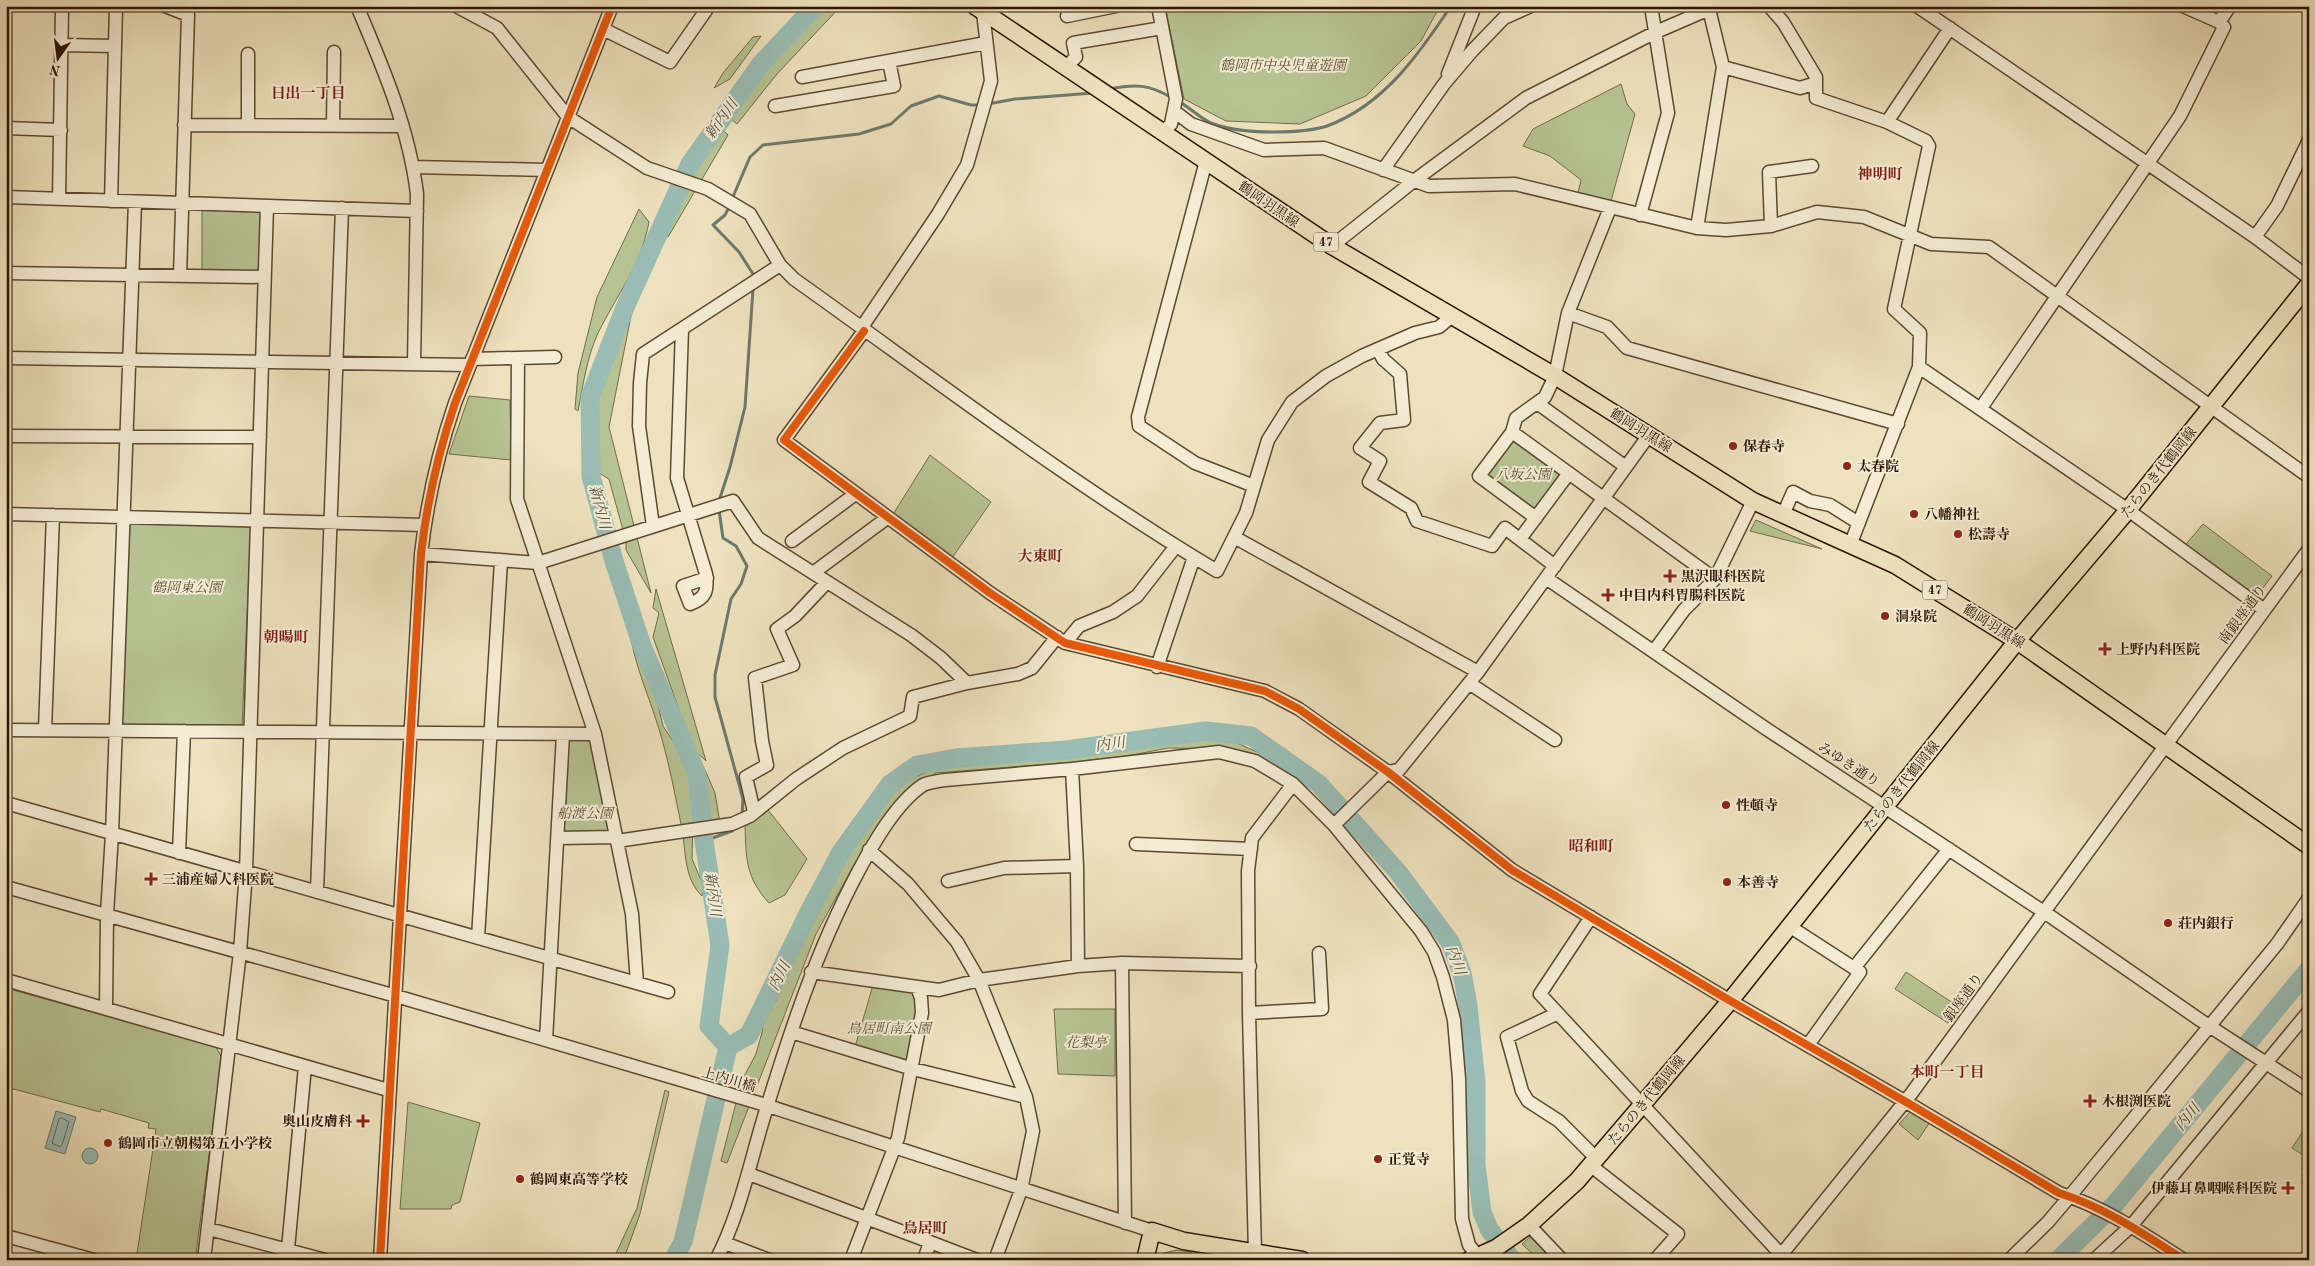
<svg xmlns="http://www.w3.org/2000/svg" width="2315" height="1266" viewBox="0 0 2315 1266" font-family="'Old Standard TT','Noto Serif JP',serif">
	<rect width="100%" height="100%" fill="#eee2be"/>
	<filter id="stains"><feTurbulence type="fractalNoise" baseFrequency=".004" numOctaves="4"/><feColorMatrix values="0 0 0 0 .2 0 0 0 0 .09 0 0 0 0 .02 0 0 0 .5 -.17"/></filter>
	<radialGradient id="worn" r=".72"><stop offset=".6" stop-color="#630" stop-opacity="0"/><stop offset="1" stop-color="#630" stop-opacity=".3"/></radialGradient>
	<path fill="#b7c393" stroke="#726c4a" d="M823,6H841L777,74L737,124L729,117L766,64Z
		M1165,6H1440L1421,41L1366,96L1300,124L1226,121L1184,99Z
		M761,36L730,79L714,88L723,73L753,37Z
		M1621,84L1627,104L1635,114L1611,201L1578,193L1581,180L1550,156L1523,146L1533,129Z
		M720,127L728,135L668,237L661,236L698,157Z
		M202,208L261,209L260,273H202Z
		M639,209L649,222C641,265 617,295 598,333C587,357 583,385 578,411L575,409L578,373L597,297Z
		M633,306L609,427L651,593L626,550V541L609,479L597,472L593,401L613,347Z
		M469,396L510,400L511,460L449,454Z
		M1513,437L1565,474L1536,514L1483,476Z
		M930,455L991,502L952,558L892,516Z
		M1756,520L1822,549L1750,531Z
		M127,522L251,527L242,726L122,725Z
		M2203,524L2272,576L2254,600L2182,549Z
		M656,589L706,761L693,749L653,637L659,613L653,608Z
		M629,627L637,650L650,672L663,726L683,756L694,784L692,859L704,887L702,896C684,879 686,852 682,829C675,795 669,762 659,729C648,693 634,665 629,627Z
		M1223,737L1262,754L1288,771L1334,815L1331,818L1284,774L1219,749L1168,748L1112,759L936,773L910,788L855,863L816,934L727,1163L721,1161L742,1080L756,1054L763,1029L761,1026L766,1011L776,1001L781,983L820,905L863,832L892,793L907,781L928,771L951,764L1060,758L1186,739Z
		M570,738H585L594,744L611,834L564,835L566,742Z
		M705,770L715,793L720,823L710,824L701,784Z
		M768,810L807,859L785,895L769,903C745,877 746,857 745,824Z
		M1906,972L1959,1007L1948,1023L1895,989Z
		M873,985L916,990L919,1002L910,1065L855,1047Z
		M6,988L216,1047L222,1058L195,1260H136L156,1129L148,1128L149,1123L101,1109L100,1112L6,1087Z
		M1054,1009H1115V1076L1058,1074Z
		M665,1090L669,1092L640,1214L624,1258L613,1260L637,1208Z
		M408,1102L480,1123L460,1202L452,1205L451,1209H400Z
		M1911,1111L1930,1122L1918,1140L1899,1124Z
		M2309,1122V1187L2302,1183L2309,1173L2302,1169L2308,1158L2292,1148Z
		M1530,1237L1555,1260H1539L1522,1244Z
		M1177,1250L1191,1252L1190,1257C1175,1255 1171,1260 1157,1260L1164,1253Z"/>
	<path fill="#99bdb5" stroke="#6d796d" d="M56,1111L76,1117L65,1154L45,1148Z
		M82 1156a8 8 0 1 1 16 0a8 8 0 1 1-16 0Z"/>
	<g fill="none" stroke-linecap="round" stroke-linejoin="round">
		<path stroke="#62685a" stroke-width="1" d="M62,1118L69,1122L62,1145L60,1147L52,1143L59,1119Z"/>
		<path stroke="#6d796d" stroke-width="3" d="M1109,89C1135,84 1149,84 1172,98
			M1180,102C1190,108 1200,118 1211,123C1231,131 1254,132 1275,132C1292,132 1311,131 1327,126C1384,105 1419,54 1451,6
			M988,104L1015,99L1093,93
			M732,199L750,157L763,145L859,134L891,124L911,106L939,96L971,105H982
			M730,205L725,215L713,225L739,252L755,277
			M719,501L730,467L745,407L753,289
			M719,510L723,538L736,546L747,566L741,584L731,599L715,675V697L743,799L742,816
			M704,841L732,831L734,827"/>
		<path stroke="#99bdb5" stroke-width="19" d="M728,1047L709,1026L720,945L704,841L697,774L642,646L614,561L591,476L590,397L626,305L690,164L760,65L815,6
			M673,1260L683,1242L728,1047L749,1035L808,914L841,852L890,784L917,765L956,758L1066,750L1206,731L1251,736L1319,784L1398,872L1450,942L1462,973L1468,1006L1476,1082V1165L1482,1212L1489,1229L1512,1260
			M2058,1260L2115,1204L2309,969"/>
		<g stroke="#5c4830" stroke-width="15">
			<path id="minor" d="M165,6L188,15L180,276
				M357,6C383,67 409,128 417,194L414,363
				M456,6L497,28L568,117L647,168L708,189L750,214L780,265L794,279C933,378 1070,483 1217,571L1246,513L1268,440L1292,402L1326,376L1362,356L1415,333L1439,327L1451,317
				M1158,6L1176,99L1171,124L1162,133
				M1769,6L1783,22L1816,77V98L1887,122L1926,141L1929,146L1894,309L1920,333L1919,367L1851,543
				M1917,6L2255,237L2309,278
				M2307,6L2309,7
				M1709,9L1723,67
				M1067,16L1116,6
				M2219,22L2230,6
				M603,29L670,62L709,6
				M62,45L115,46
				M248,54V125
				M1065,68L1076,57L1073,43L1162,28
				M1448,74L1475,6
				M802,77L986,43
				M775,106L894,86L889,61
				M1174,111L1191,124L1264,150L1324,148L1429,186L1515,184L1697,228L1726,230L1771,226L1817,212L1864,217L1931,244L1989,247L2309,477
				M1887,122L1950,28
				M184,125L402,126
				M333,126L334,52
				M6,128L61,130
				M1206,161L1138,417L1139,426L1195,463L1254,486
				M414,167L547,170
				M1383,170L1444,84L1472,51L1504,18L1531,6
				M6,197L417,211
				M59,199L62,6
				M111,201L116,6
				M1640,215L1668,113L1651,6
				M1771,226L1769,172L1812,166
				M1697,228L1723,67L1800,88L1816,83
				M2255,237L2277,206L2309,140
				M1332,246L1415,180L1526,98L1656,32L1716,6
				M6,273L264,277
				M1568,313L1607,327L1627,348L1898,424
				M862,327L938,214L967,165L991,81L983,12
				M682,329L677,478L706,574C708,591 706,598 690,604L683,586L707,578
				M864,331L784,440L990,593L1065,643L1265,691L1299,709L1388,772L1512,870L1722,996L1913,1106L2059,1193C2104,1207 2144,1234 2184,1260
				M1378,349L1383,359L1400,374L1404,420L1380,423L1360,448L1380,461L1369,482L1411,508L1417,521L1492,546L1505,528L1555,566
				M6,358L470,365
				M518,358L517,499L595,734L632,914L637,983
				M472,359L555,357
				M1919,367L2128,510L2263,609
				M1537,403L1626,467
				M1981,408L2180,116L2224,27L2219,22L2183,6
				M1512,432L1715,579
				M6,436L260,437
				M6,514L424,525
				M1783,515L1793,492L1810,501L1830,505L1857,522
				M1536,518L1479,476L1512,432L1516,418L1545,397L1555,376L1568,313L1610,208
				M653,526L639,426L640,383L643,354L780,265
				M1234,537L1478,672
				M1520,539L1569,473
				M792,541L854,495
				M421,554L538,563L733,501L758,538L911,635L941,658L967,683
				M813,573L887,518
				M1546,578L1765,728L2050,916L2200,1020L2309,1091
				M1065,643L1079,626L1113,612L1137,596L1176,546
				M1654,651L1684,610L1715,579L1753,501
				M1157,667L1194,557
				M1469,683L1555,740
				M6,730L595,734
				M45,730L53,515
				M1072,769L1077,866L1078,966
				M6,803L668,992
				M754,812L746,777L767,765L762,741L755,678L793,665L777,629L795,616L827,582
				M1334,825L1388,772L1399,770L1478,672L1649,435
				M558,838L616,837
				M617,841L732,824L750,816L796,779L843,748L910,716L913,697L967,683L1018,674L1032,668L1057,637
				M1136,844L1251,849
				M869,850L908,884L957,942L979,980L1026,1097L1033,1131L1021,1190L995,1260
				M179,853L184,731
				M948,881L1004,868L1077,866
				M6,887L396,996L759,1103L1152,1231
				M317,892L342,208
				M1591,917L1540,994L1786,1260
				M1789,926L1860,972L1808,1045
				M478,938L501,561
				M1122,963L1125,1223
				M1854,968L1949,849
				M811,972L939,990L979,980L1078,966L1122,963L1250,966
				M6,980L388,1090
				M106,1008L107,914L112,834L135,202
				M1249,1013L1322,1009L1319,953
				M1556,1014L1507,1037L1522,1091L1528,1101L1559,1121L1596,1158
				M791,1032L913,1069L1026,1097
				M546,1040L563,734
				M1590,1165L1678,1234L1655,1260
				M749,1174L930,1242
				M1529,1225L1562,1260
				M209,1229L325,1260
				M6,1236L94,1260
				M725,1243L769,1260
				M288,1249L305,1066
				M1255,1253L1249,1013L1248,871L1252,838L1293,784
				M204,1260L240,952L246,872L267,206
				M380,1260L421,554C427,502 438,453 455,403L612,6
				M716,1260C739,1216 749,1167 763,1120C789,1035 816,951 858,872C873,844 896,803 923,785C929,782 938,781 945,780L1072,769L1219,752L1255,761L1293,784L1334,825L1421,931L1434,952L1443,977L1454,1020L1459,1079L1462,1219L1469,1245L1481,1260
				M851,1260L898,1138L922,1013L921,998L917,987
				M924,1260L930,1242L977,1260
				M1777,1260L1911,1094L2309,549
				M2009,1260L2048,1222L2070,1196L2277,944L2309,898
				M2094,1260L2131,1226L2309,1011"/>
		</g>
		<g stroke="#2c1400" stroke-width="19">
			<path id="major" d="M975,6L1332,246L1555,376L1753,501L1895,565L2017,641L2309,846
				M1145,1260L1152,1231L1184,1241L1302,1260
				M1469,1260L1496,1248L1529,1225L1577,1181L1636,1112L1730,1001L2017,641L2128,510L2309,284"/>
		</g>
		<use href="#minor" stroke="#f4ecd5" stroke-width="12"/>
		<use href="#major" stroke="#eee2be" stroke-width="16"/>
		<g stroke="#f4ecd5" stroke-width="11">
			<path id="cycleway" d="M864,331L784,440L990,593L1065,643L1265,691L1299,709L1388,772L1512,870L1722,996L1913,1106L2059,1193C2104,1207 2144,1234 2184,1260
				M380,1260L421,554C427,502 438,453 455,403L612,6"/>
		</g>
		<use href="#cycleway" stroke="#e8590c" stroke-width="8"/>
	</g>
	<g fill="#8f2418" stroke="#f4ecd5" stroke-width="2">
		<circle cx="1733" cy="446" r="5"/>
		<circle cx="1847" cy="466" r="5"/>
		<circle cx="1914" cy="514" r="5"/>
		<circle cx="1958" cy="534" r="5"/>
		<path d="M1667.5 568.5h5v5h5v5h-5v5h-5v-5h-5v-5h5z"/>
		<path d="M1605.5 587.5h5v5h5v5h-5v5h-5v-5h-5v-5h5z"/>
		<circle cx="1885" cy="616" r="5"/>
		<path d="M2102.5 641.5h5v5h5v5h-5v5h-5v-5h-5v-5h5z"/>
		<circle cx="1726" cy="805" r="5"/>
		<path d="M148.5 871.5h5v5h5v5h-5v5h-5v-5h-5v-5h5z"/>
		<circle cx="1727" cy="882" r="5"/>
		<circle cx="2168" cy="923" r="5"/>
		<path d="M2087.5 1093.5h5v5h5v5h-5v5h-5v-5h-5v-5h5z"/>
		<path d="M360.5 1113.5h5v5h5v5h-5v5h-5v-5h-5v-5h5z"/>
		<circle cx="108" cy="1143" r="5"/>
		<circle cx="1378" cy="1159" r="5"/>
		<circle cx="520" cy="1179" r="5"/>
		<path d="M2285.5 1180.5h5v5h5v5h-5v5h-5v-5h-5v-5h5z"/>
	</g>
	<g text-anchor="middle" stroke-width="4" stroke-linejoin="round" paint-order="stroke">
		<g fill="#f4ecd5" stroke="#685540" stroke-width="1">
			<rect x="1313.5" y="232.5" width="25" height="19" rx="4"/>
			<rect x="1922.5" y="580.5" width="25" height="19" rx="4"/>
		</g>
		<g font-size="12" font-weight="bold" fill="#2c1400">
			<text x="1326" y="246">47</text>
			<text x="1935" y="594">47</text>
		</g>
		<g font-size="14" font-style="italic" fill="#5d5133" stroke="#f4ecd5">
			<text x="1283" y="70">鶴岡市中央児童遊園</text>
			<text x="1523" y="479">八坂公園</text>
			<text x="187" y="592">鶴岡東公園</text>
			<text x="585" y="818">船渡公園</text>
			<text x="889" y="1033">鳥居町南公園</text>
			<text x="1086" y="1047">花梨亭</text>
		</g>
		<g font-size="14" fill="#2c1400" stroke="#f4ecd5">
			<text transform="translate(1269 204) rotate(34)" y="5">鶴岡羽黒線</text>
			<text transform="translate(1641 430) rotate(32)" y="5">鶴岡羽黒線</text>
			<text transform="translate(2158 472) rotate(-51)" y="5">たらのき代鶴岡線</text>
			<text transform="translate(2242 614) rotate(-54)" y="5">南銀座通り</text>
			<text transform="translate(1994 626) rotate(32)" y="5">鶴岡羽黒線</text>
			<text transform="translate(1849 764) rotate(33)" y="5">みゆき通り</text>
			<text transform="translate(1901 786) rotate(-51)" y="5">たらのき代鶴岡線</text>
			<text transform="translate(1963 997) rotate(-54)" y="5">銀座通り</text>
			<text transform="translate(729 1079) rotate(16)" y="5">上内川橋</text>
			<text transform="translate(1646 1100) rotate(-50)" y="5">たらのき代鶴岡線</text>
		</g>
		<g font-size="14" font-weight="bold" fill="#2c1400" stroke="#f4ecd5" text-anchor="start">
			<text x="1743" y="451">保春寺</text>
			<text x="1857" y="471">太春院</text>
			<text x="1924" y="519">八幡神社</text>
			<text x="1968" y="539">松壽寺</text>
			<text x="1681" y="581">黒沢眼科医院</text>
			<text x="1619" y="600">中目内科胃腸科医院</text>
			<text x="1895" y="621">洞泉院</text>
			<text x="2116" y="654">上野内科医院</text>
			<text x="1736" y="810">性頓寺</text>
			<text x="162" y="884">三浦産婦人科医院</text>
			<text x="1737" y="887">本善寺</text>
			<text x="2178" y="928">荘内銀行</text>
			<text x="2101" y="1106">木根渕医院</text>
			<text x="352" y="1126" text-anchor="end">奥山皮膚科</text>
			<text x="118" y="1148">鶴岡市立朝楊第五小学校</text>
			<text x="1388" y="1164">正覚寺</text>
			<text x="530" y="1184">鶴岡東高等学校</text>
			<text x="2277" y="1193" text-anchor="end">伊藤耳鼻咽喉科医院</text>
		</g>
		<g font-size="15" font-weight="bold" fill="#7a1f14" stroke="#f4ecd5">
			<text x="308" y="98">日出一丁目</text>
			<text x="1880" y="179">神明町</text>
			<text x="1040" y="561">大東町</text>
			<text x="286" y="642">朝暘町</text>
			<text x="1591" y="851">昭和町</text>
			<text x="1947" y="1077">本町一丁目</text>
			<text x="925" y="1233">鳥居町</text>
		</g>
		<g font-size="15" font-style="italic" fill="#524f3f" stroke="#f4ecd5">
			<text transform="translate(721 119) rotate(-55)" y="5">新内川</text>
			<text transform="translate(600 507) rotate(75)" y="5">新内川</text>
			<text transform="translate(1110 744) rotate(-8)" y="5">内川</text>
			<text transform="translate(713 894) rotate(82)" y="5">新内川</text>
			<text transform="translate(1456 960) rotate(70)" y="5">内川</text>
			<text transform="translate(779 976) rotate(-63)" y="5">内川</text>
			<text transform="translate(2187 1117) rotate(-51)" y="5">内川</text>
		</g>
	</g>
	<rect width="2315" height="1266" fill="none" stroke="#eee2be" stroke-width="25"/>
	<rect x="8" y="8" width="2300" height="1251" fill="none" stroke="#2c1400" stroke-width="2.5"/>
	<rect x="12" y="12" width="2290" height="1241" fill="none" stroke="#2c1400"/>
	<g transform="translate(58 58) rotate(194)" stroke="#f4ecd5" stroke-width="4" paint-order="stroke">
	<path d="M0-4L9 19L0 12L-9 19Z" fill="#2c1400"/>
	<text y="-8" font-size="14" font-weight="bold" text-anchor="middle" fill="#2c1400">N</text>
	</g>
	<rect width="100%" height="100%" filter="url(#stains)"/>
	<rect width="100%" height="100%" fill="url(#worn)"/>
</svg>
